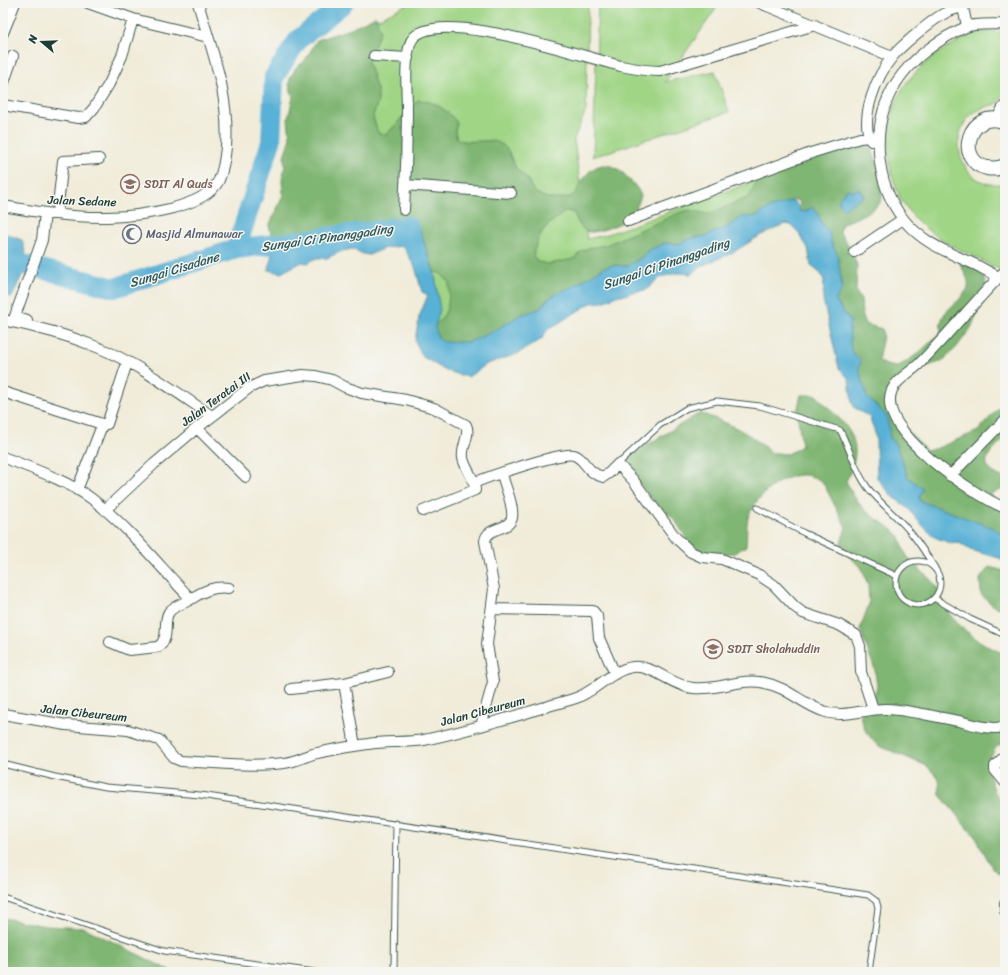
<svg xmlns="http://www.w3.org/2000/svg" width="1008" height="975" viewBox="0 0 1008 975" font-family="Sriracha,sans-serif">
	<rect width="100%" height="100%" fill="#f6f6f2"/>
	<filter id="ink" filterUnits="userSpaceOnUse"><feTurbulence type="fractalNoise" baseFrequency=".025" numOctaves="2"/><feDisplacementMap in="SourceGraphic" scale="8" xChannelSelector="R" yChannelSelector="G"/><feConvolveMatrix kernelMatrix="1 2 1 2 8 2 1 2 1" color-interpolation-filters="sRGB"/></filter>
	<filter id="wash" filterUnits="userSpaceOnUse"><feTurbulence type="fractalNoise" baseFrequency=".012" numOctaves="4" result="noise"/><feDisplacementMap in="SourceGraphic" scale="16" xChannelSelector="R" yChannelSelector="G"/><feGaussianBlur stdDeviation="0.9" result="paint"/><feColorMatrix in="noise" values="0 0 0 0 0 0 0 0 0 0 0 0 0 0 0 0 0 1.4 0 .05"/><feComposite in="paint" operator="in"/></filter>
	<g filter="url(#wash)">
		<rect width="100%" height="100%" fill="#f1ecd9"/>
		<path fill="#a0d586" stroke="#60895d" d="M410,3H588L586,110L574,139L587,239L608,234L797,166L799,184L437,340L433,320L436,225L292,197L359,28Z
			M598,3H720L665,82L715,71L729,112L593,157Z
			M989,31L1005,32V92L997,104C987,106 977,109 969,117C950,137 959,175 986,183C992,185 999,184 1005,184V266L999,269C991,266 983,261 975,257C945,243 916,228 900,197C884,164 884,120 903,88C914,71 932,56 950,46C964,38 972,33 989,31Z"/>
		<path fill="#80b673" stroke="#507a54" d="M376,16L380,31L368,62L378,93V101L373,116L378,133L386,135L418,100C433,100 448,110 457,123L455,131L457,139C473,146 494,134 506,148C510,152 511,159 514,164C517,171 524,174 528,180C530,182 530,186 532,188C536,195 547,199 556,199C560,199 570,198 573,195C579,191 578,184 582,180C596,161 611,160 627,177C633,183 638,188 641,196C638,204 635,213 629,218C624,223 595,234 589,232C580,230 577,220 574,213L566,211C545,227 540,229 533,255L538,262L548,264L574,259L580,252L588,248L606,245L681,212L690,210L708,214L749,197L757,182L772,171L800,166L820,154L854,143L865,145L872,149C876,162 890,196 877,206C867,214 853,219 841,225L840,233L850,247L857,265L856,292L861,299L862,316L865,324L882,329C885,340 878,349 879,361C885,365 890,367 897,366C909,363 933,341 941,331C939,310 953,309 963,295C965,292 968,289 968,287C970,278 962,271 960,263L978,269L984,276L987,290L971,328L956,348L943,361L925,367L911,375L892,391L899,421L926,450L935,449L978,431L1005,401V438C990,451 974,466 1002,477L1005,484L999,491L991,493C993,499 996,499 1000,503C1008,512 1005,527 1005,538L919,505L913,488L867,405L832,301L798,212L800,203L797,200H790L788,204L488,345L438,349L432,329C449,313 449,305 449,282L441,274L429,270L416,235L294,253L275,250L269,226L283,196L282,179L285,165L284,156L290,138L288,119L293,97L289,84L290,79L296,67L304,62L317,40L347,30Z
			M801,395H816C844,424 869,438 846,481C853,496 861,509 875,518C884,524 890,526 897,534C903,540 902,549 907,556C914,566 924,572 932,581C939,590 941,598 946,608C956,627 985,647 1005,654V742L996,747L987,765C991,781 994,795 1005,807V878L993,869L976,838L940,795L939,779L927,766L877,745L866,732L860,716L871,702L877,687L875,670L860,629L869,604L868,585L862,569L850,557L841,543L846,527L822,481C817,479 810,475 805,475C783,473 754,497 748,518C746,526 747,537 746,546L735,553L711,554L693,549L675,520L652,499L631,473L627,457L700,413C728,423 750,432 771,453L788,454L802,446L797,412Z
			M989,567L1005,571V609L995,607L981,595L980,579Z
			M3,918L46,926L85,928L173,972H3Z"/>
		<path fill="#59b1d6" stroke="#3c7785" d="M847,189L852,191L859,189L864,196L843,209L838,200Z
			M792,201L796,203L800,211L805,212L812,207L818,214L823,225L829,231L832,244L838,256L842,289L836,299L837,303L851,322L849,325L851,351L861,361L859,369L867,397L887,416L890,438L896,445L908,477L923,489L919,497L920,501L991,527L1005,535V562L999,558L970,550L958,542L950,543L934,537L917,520L909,509L891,495L877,478L876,441L874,429L869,417L855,408L852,403L849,379L839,368L823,300L824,280L821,274L811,266L808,248L798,232L791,225L785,224L756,238L732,253L701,266L691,274L678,273L661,277L646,290L632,292L625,295H619L603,302L591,303L557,324L547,330L542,339L517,354L487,364L468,377L446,371L423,357L415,341L419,317L428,295L422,292L415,267L403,246L385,248L369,255L363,254L353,249L342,251L327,258H316L308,263L302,262L281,273L268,270L274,246L279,250L305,243L324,241L341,232H348L359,226L365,225C369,238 394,234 402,226L420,230L435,275L440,310L435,327L438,338L444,342H469L492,332L520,315L539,309L548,299L556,294L579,283L603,268L612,265L627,266L641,258L647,251L665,243L679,244L692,238L706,236L727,227L742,217L757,216L769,208Z
			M3,233L22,240L28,262L12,297L3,295Z"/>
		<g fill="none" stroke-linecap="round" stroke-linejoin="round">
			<path stroke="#59b1d6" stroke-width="20" d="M236,249L408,226L413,245
				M3,259L114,288L236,249L271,142L274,77L298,40L344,3"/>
		</g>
	</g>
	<g filter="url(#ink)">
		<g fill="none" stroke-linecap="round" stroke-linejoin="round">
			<g stroke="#3e574d" stroke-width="7">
				<path id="lane" d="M618,464L660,425L687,408L717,401L760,406L840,430C850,449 855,471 868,488C877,499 888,509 898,519C913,533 924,551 935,568
					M757,508L804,533L897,576
					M896 583a22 22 0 1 1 44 0a22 22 0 1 1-44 0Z
					M934,598L970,619L1005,635
					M3,764L55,777L106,787L200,795L868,895L876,901L878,908L869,972
					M3,897L164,951L315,972
					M394,972L396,823"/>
			</g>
			<g stroke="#3e574d" stroke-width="12">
				<path id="street" d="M88,3L133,19L208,37
					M760,3L892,57
					M962,3L967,26
					M3,33L15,3
					M374,56L408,58
					M3,85L13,56
					M3,105L78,118L86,117L94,108L109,84L122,56L133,19
					M871,141C859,118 877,75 893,56C902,45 932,20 945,13C950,10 957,9 962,7
					M405,185L511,193
					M3,206C37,212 74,218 108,217C137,216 205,209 219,180C223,170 225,158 226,147C230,96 212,51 198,3
					M404,210C406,177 407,144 407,111C407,89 404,65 410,44C423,0 589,59 621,66C635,69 647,71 660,71L815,25
					M57,213L63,161L99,159
					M628,221L814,152L860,138L879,136
					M854,252L903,219
					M1005,271C975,301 948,335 918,365C909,373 897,379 892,390C874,430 974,495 1005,508
					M999,277C988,272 978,265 967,261C943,250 921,241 904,220C874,182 870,124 896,83C911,59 940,38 966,27C976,23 993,25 1005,24
					M3,320C34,326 67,335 97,347C137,363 176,392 212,416
					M27,320L15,316L42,240L45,213
					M3,392L102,424
					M197,428L246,477
					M3,457C33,469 66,480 92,499C129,527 159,566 191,599C203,591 214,586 229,588
					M950,476L1005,420
					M474,483C488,477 562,451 574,455C586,459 585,472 603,477L609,473L618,464L633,480L676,538L691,552L702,557L722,559L759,575L774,585L795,607L803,613L839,625L856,635L860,646L861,672L873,709
					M77,490L101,428L102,424H107L109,418L127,363
					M105,510L154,464L197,428L249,388L264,381L303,375L316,376L332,380L345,387L362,393L406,400L434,408L466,425C471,435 461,446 463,458C465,469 475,478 475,490L423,511
					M493,609L593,611L597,616L599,638L615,674
					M110,642L129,650L158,647C171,638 162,622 169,612C173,606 185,603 191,599
					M291,689L344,683
					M3,714L66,725L128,730L159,740L174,758L181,761C215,763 250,767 284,763C294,762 304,757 313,754C331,750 350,746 368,744C386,741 405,743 424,740C474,730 523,713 573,699C595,693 610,670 633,667C654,665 672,686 693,688C718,691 741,677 765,683C787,687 802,704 823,711C844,719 865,708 887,709C911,710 935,717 959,721C974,725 989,730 1005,727
					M481,726L493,682L487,644L494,589L485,541C487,526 509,531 512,518C514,505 505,487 502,474
					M355,746L344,683L388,672
					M1005,756L995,766V770L1005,782
					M1005,903V911"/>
			</g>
			<g stroke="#3e574d" stroke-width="16">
				<path id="secondary" d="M999,119L1005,108
					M1005,122C969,107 954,161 987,168C993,169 999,169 1005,166"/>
			</g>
			<use href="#lane" stroke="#fff" stroke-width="5"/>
			<use href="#street" stroke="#fff" stroke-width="10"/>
			<use href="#secondary" stroke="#fff" stroke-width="14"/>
		</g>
	</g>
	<defs>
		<g id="school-ring" transform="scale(1)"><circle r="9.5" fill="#f6f6f2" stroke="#8d6e63" stroke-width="1.5"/><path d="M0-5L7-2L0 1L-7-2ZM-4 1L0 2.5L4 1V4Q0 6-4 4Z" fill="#8d6e63"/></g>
		<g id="mosque-ring" transform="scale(1)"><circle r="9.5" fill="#f6f6f2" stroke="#6b7280" stroke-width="1.5"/><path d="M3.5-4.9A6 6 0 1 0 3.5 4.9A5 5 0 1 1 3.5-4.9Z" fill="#6b7280"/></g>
	</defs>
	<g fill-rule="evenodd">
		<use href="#school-ring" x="130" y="184"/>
		<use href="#mosque-ring" x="132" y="234"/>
		<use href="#school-ring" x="713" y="649"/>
	</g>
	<g text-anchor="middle" stroke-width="3" stroke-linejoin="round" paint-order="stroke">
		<g font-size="12" fill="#785e54" stroke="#f6f6f2" text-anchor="start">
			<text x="144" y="188">SDIT Al Quds</text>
			<text x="727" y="653">SDIT Sholahuddin</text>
		</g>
		<g font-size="12" fill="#1f3d34" stroke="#f6f6f2">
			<text transform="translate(82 201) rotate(2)" y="4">Jalan Sedane</text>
			<text transform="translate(216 399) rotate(-36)" y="4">Jalan Teratai III</text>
			<text transform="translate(483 711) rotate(-15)" y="4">Jalan Cibeureum</text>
			<text transform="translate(84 713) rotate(6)" y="4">Jalan Cibeureum</text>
		</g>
		<g font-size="12" fill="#5b616d" stroke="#f6f6f2" text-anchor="start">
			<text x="146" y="238">Masjid Almunawar</text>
		</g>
		<g font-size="13" font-style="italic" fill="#2e5a5c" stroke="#f6f6f2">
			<text transform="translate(327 237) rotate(-8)" y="5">Sungai Ci Pinanggading</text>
			<text transform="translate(666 263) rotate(-19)" y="5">Sungai Ci Pinanggading</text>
			<text transform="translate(174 269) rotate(-17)" y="5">Sungai Cisadane</text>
		</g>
	</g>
	<rect width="1008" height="975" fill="none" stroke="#f6f6f2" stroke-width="16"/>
	<g transform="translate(42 42) rotate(289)" stroke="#f6f6f2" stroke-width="3" paint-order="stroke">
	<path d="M0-3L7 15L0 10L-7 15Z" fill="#1f3d34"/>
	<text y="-6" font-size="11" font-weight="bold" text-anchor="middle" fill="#1f3d34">N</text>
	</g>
</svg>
